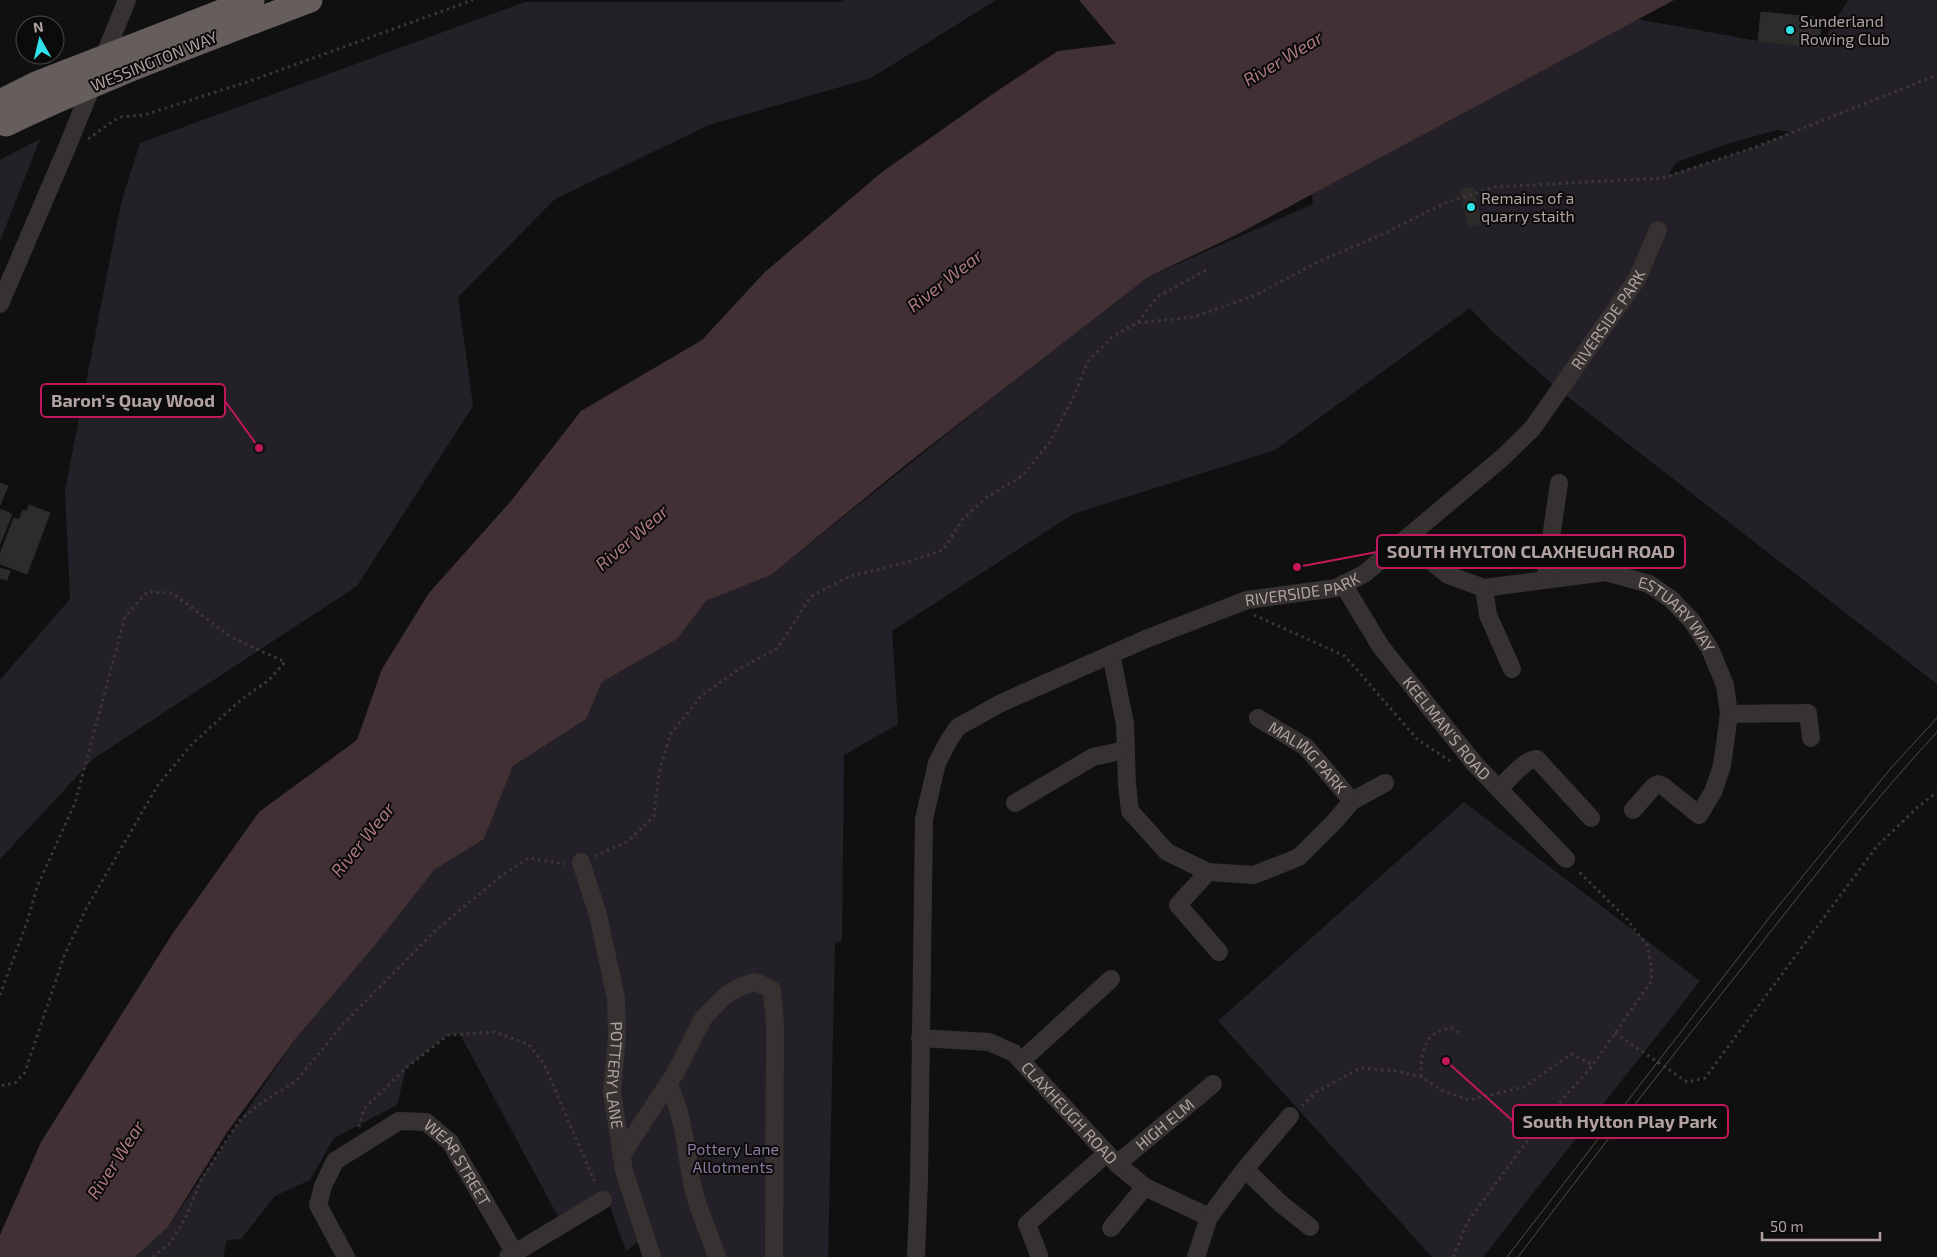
<svg xmlns="http://www.w3.org/2000/svg" width="1937" height="1257" viewBox="0 0 1937 1257" font-family="'Exo 2',sans-serif">
	<rect width="100%" height="100%" fill="#111010"/>
	<path fill="#242028" fill-rule="evenodd" d="M844,0H996L871,78L709,125L555,199L458,297L473,406L357,586L93,759L0,859V680L70,599L65,490L121,203L140,143L525,2H840Z
		M1848,0H1937V684L1559,390L1494,333L1470,308L1275,450L1073,514L892,631L898,724L844,755L842,940L835,944L828,1257H652L645,1237L626,1251L607,1198L562,1224L460,1034L448,1035L406,1068L397,1105L334,1138L310,1180L275,1196L241,1239L227,1240L223,1257H135L168,1227L296,1038L434,870L484,839L513,766L586,719L602,682L677,639L706,601L771,575L1052,350L1148,277L1313,204L1312,194L1637,19L1758,41L1819,48ZM1777,130L1791,132L1758,146L1667,176L1677,162L1727,144Z
		M40,139L0,241V160Z
		M1464,802L1700,981L1483,1257H1432L1218,1021Z"/>
	<path fill="#423134" d="M1079,0H1674L1238,234L1148,277L908,463L771,575L706,601L677,639L602,682L586,719L513,766L484,839L434,870L375,945L296,1038L228,1131L168,1227L135,1257H0V1235L41,1142L173,933L259,812L357,740L382,669L429,593L511,501L581,411L702,340L765,272L882,172L997,91L1058,51L1116,44Z"/>
	<path fill="#2d2c2b" stroke="#2d2b2a" d="M1761,12L1822,18L1819,48L1758,41Z
		M1473,187L1481,224L1469,227L1460,190Z
		M0,483L8,486L0,505Z
		M29,505L50,513L27,574L0,564V554L14,518L19,520L23,510L27,511Z
		M0,509L12,514L0,544Z
		M0,568L10,571L7,580L0,578Z"/>
	<g fill="none" stroke-linecap="round" stroke-linejoin="round">
		<path stroke="#3d3737" stroke-width="3" stroke-dasharray="2.5 4" stroke-linecap="butt" d="M88,139L113,121L121,117L144,115L250,81L473,0
			M1138,322L1157,297L1206,270
			M1254,615L1345,656L1417,739L1450,761
			M595,856L628,841L654,816L659,773L670,735L701,696L739,669L778,648L810,597L848,577L907,562L943,550L963,519L987,497L1022,476L1050,442L1074,396L1088,361L1113,336L1137,323L1194,317L1256,295L1316,263L1385,233L1445,203L1494,187L1663,178L1758,146L1937,75
			M0,995L28,919L37,887L75,803L125,617L147,592L172,593L231,637L285,662L268,681L242,699L192,744L158,785L87,907L64,956L25,1072L15,1083L0,1086
			M1615,1033L1687,1082L1705,1078L1877,846L1919,806L1937,792
			M1421,1077C1421,1051 1424,1029 1454,1028L1461,1035
			M1302,1106L1316,1092L1360,1068L1397,1071L1421,1077L1441,1090L1469,1100L1524,1087L1571,1054L1593,1065
			M359,1127L364,1109L406,1068L448,1035L495,1032L528,1044L544,1064L596,1185
			M153,1257L171,1242L187,1215L201,1180L239,1121L261,1103L296,1081L345,1022L435,931L501,876L529,858L565,864
			M1453,1257L1468,1221L1537,1128L1593,1065L1652,980L1651,964L1647,945L1626,918L1577,870"/>
		<g stroke="#363231" stroke-width="18">
			<path d="M0,304L68,145L127,0"/>
			<path id="s1" d="M1405,540L1448,575L1484,588L1606,572L1649,584L1671,599L1692,621L1710,649L1725,685L1729,714L1722,766L1713,792L1699,815L1663,786L1658,784L1654,786L1633,810"/>
			<path d="M1545,579L1559,483"/>
			<path id="s2" d="M1343,584L1381,647L1474,763L1566,859"/>
			<path d="M1484,588L1488,615L1512,669"/>
			<path d="M1111,654L1125,724L1127,784L1130,811L1167,852L1208,872L1254,875L1299,857L1335,821L1352,801L1385,783"/>
			<path d="M1729,714L1808,713L1811,738"/>
			<path id="s3" d="M1258,718L1306,747L1352,801"/>
			<path d="M1499,789C1507,781 1526,758 1537,759L1591,818"/>
			<path d="M1015,803L1093,757L1125,750"/>
			<path id="s4" d="M581,862L598,915L616,998L617,1038L612,1091L624,1171L652,1257"/>
			<path d="M1208,872L1178,905L1219,952"/>
			<path id="s5" d="M920,1038L989,1042L1014,1053L1117,1164L1145,1187L1209,1217"/>
			<path d="M1021,1061L1111,979"/>
			<path d="M668,1084C686,1118 685,1155 694,1192C700,1214 710,1236 717,1257"/>
			<path d="M622,1154L674,1075L704,1017L726,995L740,987L754,982L763,985L772,990L775,1024L774,1257"/>
			<path id="s6" d="M1117,1164L1213,1084"/>
			<path d="M1245,1169L1280,1203L1310,1227"/>
			<path d="M1111,1228L1145,1187"/>
			<path d="M1039,1255L1027,1224L1107,1153"/>
			<path id="s7" d="M346,1257L318,1205L323,1186L335,1161L399,1121L426,1122L450,1142L517,1257"/>
			<path d="M508,1257L603,1200"/>
			<path id="s8" d="M916,1257L919,1179L924,819L937,763L949,740L958,727L1001,703L1146,639L1247,600L1336,588L1364,574L1502,458L1532,429L1637,279L1658,230"/>
			<path d="M1196,1257L1209,1217L1245,1169L1290,1116"/>
		</g>
		<path stroke="#665e5d" stroke-width="25" d="M252,22L310,0"/>
		<path stroke="#514b4a" stroke-width="1" d="M1507,1257L1772,914L1891,768L1937,718
			M1518,1257C1592,1160 1666,1063 1742,968C1805,888 1868,807 1937,732"/>
		<path stroke="#665e5d" stroke-width="25" d="M0,102L36,84L252,0
			M6,124C86,85 169,54 252,22"/>
	</g>
	<g fill="#30e1e8" stroke="#0c0b0b" stroke-width="2">
		<circle cx="1790" cy="30" r="5"/>
		<circle cx="1471" cy="207" r="5"/>
	</g>
	<g text-anchor="middle" stroke-width="4" stroke-linejoin="round" paint-order="stroke">
		<g font-size="16" fill="#b1a2a1" stroke="#0c0b0b" text-anchor="start">
			<text x="1800" y="27">Sunderland<tspan x="1800" dy="18">Rowing Club</tspan></text>
			<text x="1481" y="204">Remains of a<tspan x="1481" dy="18">quarry staith</tspan></text>
		</g>
		<g font-size="16" fill="#b1a2a1" stroke="#0c0b0b">
			<text transform="translate(154 61) rotate(-22)" y="6">WESSINGTON WAY</text>
			<text dy="6" stroke="none"><textPath href="#s8" startOffset="1330">RIVERSIDE PARK</textPath></text>
			<text dy="6" stroke="none"><textPath href="#s8" startOffset="910">RIVERSIDE PARK</textPath></text>
			<text dy="6" stroke="none"><textPath href="#s1" startOffset="302">ESTUARY WAY</textPath></text>
			<text dy="6" stroke="none"><textPath href="#s2" startOffset="178">KEELMAN'S ROAD</textPath></text>
			<text dy="6" stroke="none"><textPath href="#s3" startOffset="64">MALING PARK</textPath></text>
			<text dy="6" stroke="none"><textPath href="#s4" startOffset="218">POTTERY LANE</textPath></text>
			<text dy="6" stroke="none"><textPath href="#s5" startOffset="178">CLAXHEUGH ROAD</textPath></text>
			<text dy="6" stroke="none"><textPath href="#s6" startOffset="62">HIGH ELM</textPath></text>
			<text dy="6" stroke="none"><textPath href="#s7" startOffset="261">WEAR STREET</textPath></text>
		</g>
		<g font-size="16" fill="#88799c" stroke="#0c0b0b">
			<text x="733" y="1155">Pottery Lane<tspan x="733" dy="18">Allotments</tspan></text>
		</g>
		<g font-size="18" font-style="italic" fill="#ac7981" stroke="#0c0b0b">
			<text transform="translate(1283 59) rotate(-31)" y="6">River Wear</text>
			<text transform="translate(945 281) rotate(-38)" y="6">River Wear</text>
			<text transform="translate(632 538) rotate(-41)" y="6">River Wear</text>
			<text transform="translate(363 840) rotate(-51)" y="6">River Wear</text>
			<text transform="translate(116 1160) rotate(-57)" y="6">River Wear</text>
		</g>
	</g>
	<path fill="none" stroke="#c2185b" stroke-width="2" d="M259 448L225 401M1297 567L1377 552M1446 1061L1513 1121"/>
	<g fill="#c2185b" stroke="#0c0b0b" stroke-width="2">
		<circle cx="259" cy="448" r="5"/>
		<circle cx="1297" cy="567" r="5"/>
		<circle cx="1446" cy="1061" r="5"/>
	</g>
	<g fill="#0c0b0b" stroke="#c2185b" stroke-width="2">
		<rect x="41" y="384" width="184" height="33" rx="5"/>
		<rect x="1377" y="535" width="308" height="33" rx="5"/>
		<rect x="1513" y="1105" width="215" height="33" rx="5"/>
	</g>
	<g font-size="18" text-anchor="middle" font-weight="bold" fill="#b1a2a1">
		<text x="133" y="407">Baron's Quay Wood</text>
		<text x="1531" y="558">SOUTH HYLTON CLAXHEUGH ROAD</text>
		<text x="1620" y="1128">South Hylton Play Park</text>
	</g>
	<g transform="translate(40 40) rotate(352)"><circle r="24" fill="#0c0b0b" stroke="#4e4747"/>
	<path d="M0-4L9 19L0 12L-9 19Z" fill="#30e1e8"/>
	<text y="-8" font-size="14" font-weight="bold" text-anchor="middle" fill="#b1a2a1">N</text>
	</g>
	<path d="M1762 1232v8h118v-8" fill="none" stroke="#b1a2a1" stroke-width="2.5"/>
	<text x="1770" y="1232" font-size="15" fill="#b1a2a1" stroke="#0c0b0b" stroke-width="4" paint-order="stroke">50 m</text>
</svg>
